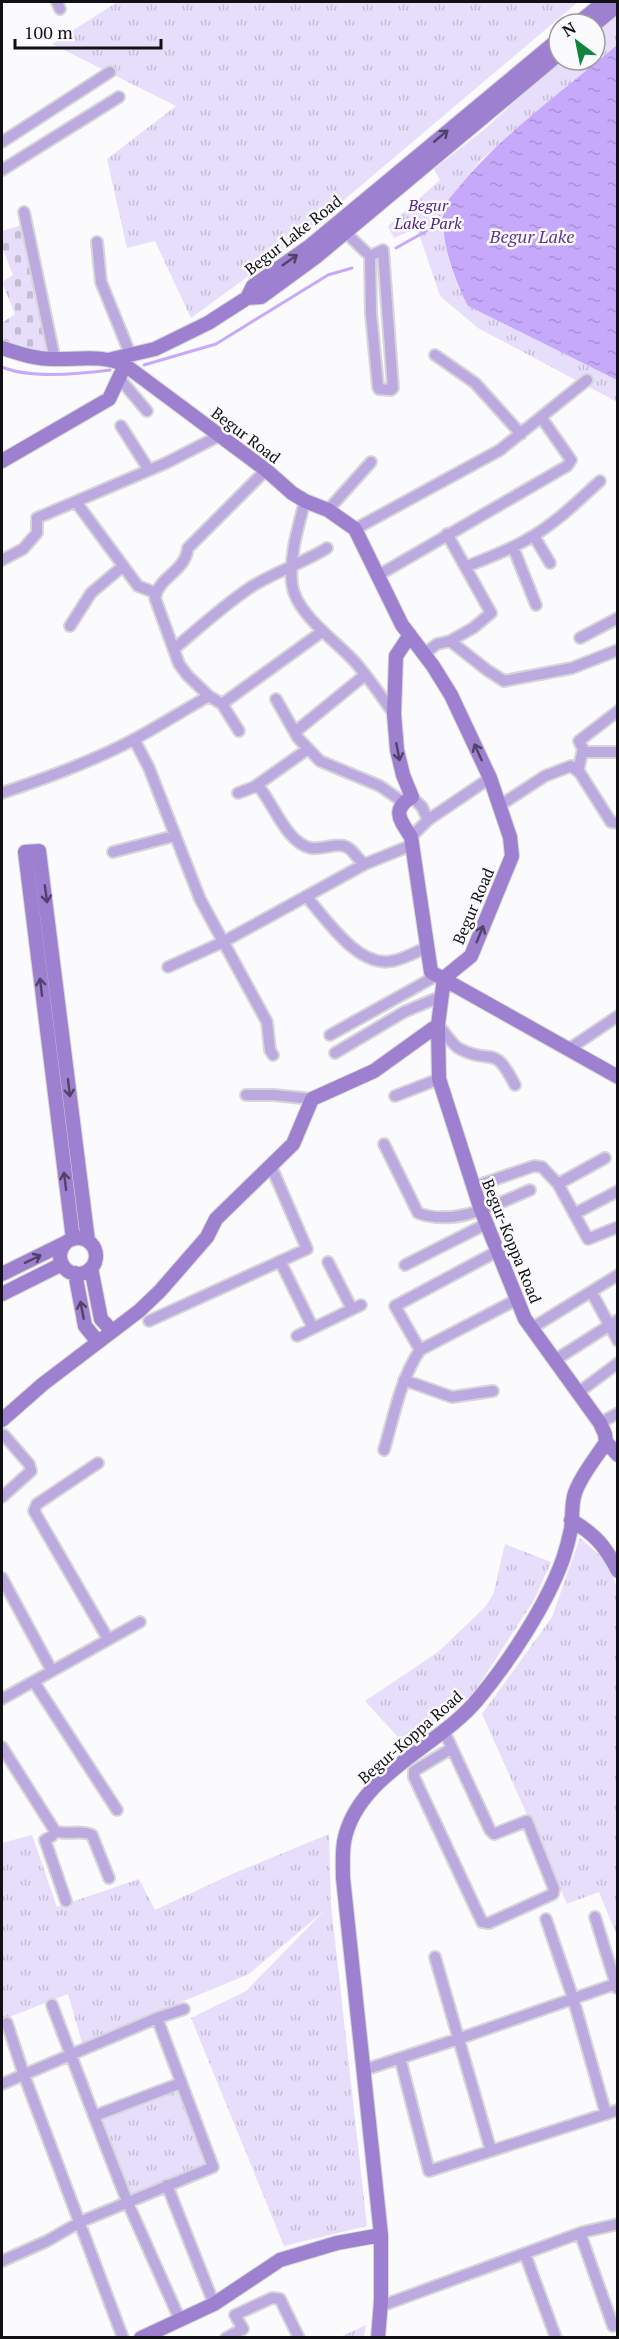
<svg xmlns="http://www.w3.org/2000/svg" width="619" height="2339" viewBox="0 0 619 2339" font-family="'PT Serif',serif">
	<defs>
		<pattern id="grass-tufts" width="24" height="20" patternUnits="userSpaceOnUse" patternTransform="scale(1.5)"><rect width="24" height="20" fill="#e7defb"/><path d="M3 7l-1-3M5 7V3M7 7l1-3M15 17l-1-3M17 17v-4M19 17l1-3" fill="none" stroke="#c5bdd6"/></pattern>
		<pattern id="cemetery-stones" width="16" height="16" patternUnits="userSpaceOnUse" patternTransform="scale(1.5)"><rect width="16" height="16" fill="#e7defb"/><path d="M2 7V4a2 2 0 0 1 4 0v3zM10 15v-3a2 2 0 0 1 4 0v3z" fill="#c5bdd6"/></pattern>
		<pattern id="water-ripples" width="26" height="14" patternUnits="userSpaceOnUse" patternTransform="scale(1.5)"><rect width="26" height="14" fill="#c6a9fb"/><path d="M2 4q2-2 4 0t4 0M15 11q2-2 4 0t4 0" fill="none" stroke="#a990d6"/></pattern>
	</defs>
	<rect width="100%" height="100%" fill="#fbfafd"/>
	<path fill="url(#grass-tufts)" d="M117,2H578L292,244L191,318L155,241L127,248L107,159L176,106L52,44Z
		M617,13V45L481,160L446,204L445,232L449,260L457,284L468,306L617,380V402L478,328L440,296L417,228L394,238L388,226L440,180L434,169L485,129L560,60H595V31Z
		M580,1538L606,1561L617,1587V1936L599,1892L567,1904L482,1714L552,1617Z
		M505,1544L551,1562L534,1600L473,1694L406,1746L365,1701L438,1652L485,1607L493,1595Z
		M329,1834L331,1905L367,2226L284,2246L191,2018L246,1991L324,1911L249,1974L82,2043L68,1994L2,2020V1843L32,1835L57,1907L139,1879L155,1910L232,1874Z
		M181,2076L218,2170L123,2207L86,2113Z
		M366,2325L364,2337H340Z"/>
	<path fill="url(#cemetery-stones)" d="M24,224L52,354L24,349L2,340V323L15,314L2,282L13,275L2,247V231Z"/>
	<path fill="url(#water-ripples)" d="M617,45V380L468,306C455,282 436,231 446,204C449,198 456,191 460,186C502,134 566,89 617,45Z"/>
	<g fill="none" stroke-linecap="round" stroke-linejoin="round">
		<path stroke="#c6a9fb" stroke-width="3" d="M396,248L446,220
			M144,365L216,344L328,275L352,268
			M2,367C30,379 80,374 110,370"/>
		<g stroke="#d6d5d8" stroke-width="14">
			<path id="street" d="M57,2L60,9
				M2,142L110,72
				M2,170L119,97
				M24,212L55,360
				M345,232L370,256
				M97,242L101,282L131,356
				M383,250L393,388L391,390L379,389L378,387L371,314L370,256Z
				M435,355L475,383L521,434
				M120,379L147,411
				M121,426L149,470
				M305,501C298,528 289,556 292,584C295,613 336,641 355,662C369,678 381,696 394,714
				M76,502L138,586L156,593
				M328,510L371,462
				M355,529L500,450L587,380
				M447,534L491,613L473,628L450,641
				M534,536L550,563
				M513,547L536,605
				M2,560L23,549L37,533V518L166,463L219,436
				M465,567C485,559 507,551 526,540C554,525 577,502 600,481
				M377,576L567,466L571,460L541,417
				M70,626L91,593L123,566
				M580,638L618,618
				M174,649C199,628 224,605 251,587C275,572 303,563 327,548
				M424,654L437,644L450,641L487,670L504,681L572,668L618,650
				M209,696L188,676L179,664L155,598C159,576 185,572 188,548L266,470
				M276,699L298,738L320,761L380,786L403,802
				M222,704L239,731
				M295,732L365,675
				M134,739L149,768L200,899L267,1022L270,1050L273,1055
				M583,752H618
				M578,771L583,749L579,741L618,711
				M254,787L308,749
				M2,793C46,778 91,762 133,740C159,726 184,710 209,696L222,704L323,631
				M238,793L254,787L260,788C274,806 288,844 311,848C322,850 335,843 344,846C353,848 357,860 365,864L412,845
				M412,797L422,807L428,820
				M499,806L545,776L571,766L580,773L611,822L618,823
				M411,837L428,820L490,778
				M113,852L174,836
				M306,896C326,919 358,968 392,961C404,959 416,952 427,947
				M168,967L223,942L365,864
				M438,1025C445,1032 452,1045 460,1049C493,1066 493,1042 515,1085
				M330,1035L436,976
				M569,1049L618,1016
				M335,1053L404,1012L442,996
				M246,1095H274L312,1099
				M395,1096L439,1079
				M384,1144L418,1213C456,1227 496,1204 530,1190
				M558,1184L605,1158
				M473,1187L534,1166L542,1167L558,1184L588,1239L618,1227
				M574,1214L618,1191
				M280,1261L313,1328
				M328,1262L352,1309
				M405,1265L486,1224
				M592,1293L618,1341
				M149,1321L307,1249L271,1166
				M532,1328L618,1275
				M297,1336L361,1305
				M420,1350L395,1306L496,1252
				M555,1360L618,1320
				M404,1380L452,1397L493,1391
				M579,1392L618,1363
				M600,1423L618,1413
				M2,1436L4,1435L29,1464L31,1471L2,1497
				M384,1450C394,1416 400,1380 420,1350L516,1300
				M98,1463L37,1504L34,1511L108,1639
				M2,1578L52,1671
				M34,1682L117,1810
				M2,1699L140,1622
				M444,1731L490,1830L494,1834L527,1821L554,1889L553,1894L489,1923L482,1922L414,1777V1771L452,1748
				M2,1747L55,1831L52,1836L45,1840L66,1901
				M55,1831C67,1836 80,1829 92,1835L109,1878
				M595,1917L617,1988
				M546,1919L573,1998L606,2114
				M435,1957L491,2151
				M52,2005L94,2116
				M7,2023L24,2075L123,2338
				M400,2058L429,2171L618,2110
				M364,2070L458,2039L618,1983
				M2,2084L157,2018L184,2009
				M167,2185L214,2304
				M580,2233L613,2326
				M525,2254L556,2338
				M2,2261L47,2241L80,2222L213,2167L157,2018
				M381,2306L583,2232L618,2224
				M180,2320L127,2201L94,2116L181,2083
				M226,2338L243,2329L235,2315L272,2298L280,2299L299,2338"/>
		</g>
		<g stroke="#d6d5d8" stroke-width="16">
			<path id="secondary" d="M577,24L604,2
				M595,24L618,5
				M247,298L253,286L310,246L559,39
				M2,348C18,353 34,359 52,359C77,360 101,354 125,365L266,470L292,493L305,501L328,510L355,529L402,625L433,666L451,695L490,778L510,837L512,856L471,956L444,978
				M112,359L155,349L208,323L247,298L261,297L317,256L559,54
				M2,461L109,399L125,365
				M410,635L396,656L394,714L397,750L403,775L412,797C390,810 401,821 411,837L431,972L618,1077
				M60 1256a18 18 0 1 1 36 0a18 18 0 1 1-36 0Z
				M73,1239L25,852L39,851L88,1241
				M91,1268L101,1319L112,1331
				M75,1273L85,1326L98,1342
				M2,1274L65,1243
				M2,1294L62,1264
				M2,1420L43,1384L139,1311L160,1291L207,1237L216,1219L293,1144L312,1099L374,1071L438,1025
				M606,1442L618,1455
				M571,1520C596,1535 605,1546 618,1571
				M141,2338L214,2304L280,2260L337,2243L381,2235
				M378,2338L381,2301V2235L343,1878C343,1866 342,1854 344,1842C356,1775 439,1747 478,1699C509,1662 547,1604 563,1559C566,1550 569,1539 571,1529C573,1517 571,1504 575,1493C581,1475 596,1458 606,1442L605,1434L600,1423L525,1319L481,1210L439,1079L438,1025L444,978"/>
		</g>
		<use href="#street" stroke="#bba9e0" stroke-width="10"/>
		<use href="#secondary" stroke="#9d80d0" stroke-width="14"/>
	</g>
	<defs><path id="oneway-shaft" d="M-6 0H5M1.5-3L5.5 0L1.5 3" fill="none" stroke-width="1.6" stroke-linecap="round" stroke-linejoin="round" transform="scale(1.5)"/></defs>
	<g stroke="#504269">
		<use href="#oneway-shaft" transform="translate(441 136) rotate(-40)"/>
		<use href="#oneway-shaft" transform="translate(290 260) rotate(-35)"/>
		<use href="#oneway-shaft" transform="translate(398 752) rotate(79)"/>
		<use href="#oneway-shaft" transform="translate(478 752) rotate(-114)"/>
		<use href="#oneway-shaft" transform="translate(46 894) rotate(82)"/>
		<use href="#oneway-shaft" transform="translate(480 934) rotate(-68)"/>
		<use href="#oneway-shaft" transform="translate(41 987) rotate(-97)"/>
		<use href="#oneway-shaft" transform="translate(69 1088) rotate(83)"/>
		<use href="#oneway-shaft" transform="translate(65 1181) rotate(-97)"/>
		<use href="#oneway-shaft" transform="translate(33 1259) rotate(-26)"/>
		<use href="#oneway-shaft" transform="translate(82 1310) rotate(-101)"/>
	</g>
	<g text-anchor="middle" stroke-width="5" stroke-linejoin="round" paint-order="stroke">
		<g font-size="16" font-style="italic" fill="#4f2682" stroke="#fbfafd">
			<text x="428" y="211">Begur<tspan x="428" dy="18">Lake Park</tspan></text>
		</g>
		<g font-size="16" fill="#111015" stroke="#fbfafd">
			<text transform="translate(293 235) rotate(-38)" y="6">Begur Lake Road</text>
			<text transform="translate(246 435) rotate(37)" y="6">Begur Road</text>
			<text transform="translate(473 906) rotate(-67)" y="6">Begur Road</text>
			<text transform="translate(512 1241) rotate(68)" y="6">Begur-Koppa Road</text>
			<text transform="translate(410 1737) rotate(-41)" y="6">Begur-Koppa Road</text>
		</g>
		<g font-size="18" font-style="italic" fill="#5e3794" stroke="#fbfafd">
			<text x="532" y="243">Begur Lake</text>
		</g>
	</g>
	<rect width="619" height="2339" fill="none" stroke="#111015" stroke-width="6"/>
	<g transform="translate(577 42) rotate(328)"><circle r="28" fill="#fbfafd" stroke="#9d9ca0" stroke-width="1.5"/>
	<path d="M0-4.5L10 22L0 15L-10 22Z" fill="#11853d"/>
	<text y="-9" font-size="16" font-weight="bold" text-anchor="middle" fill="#111015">N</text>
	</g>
	<path d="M15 39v9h146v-9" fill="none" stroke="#111015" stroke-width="3"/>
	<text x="24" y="39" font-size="18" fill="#111015" stroke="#fbfafd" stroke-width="4.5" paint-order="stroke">100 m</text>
</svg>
